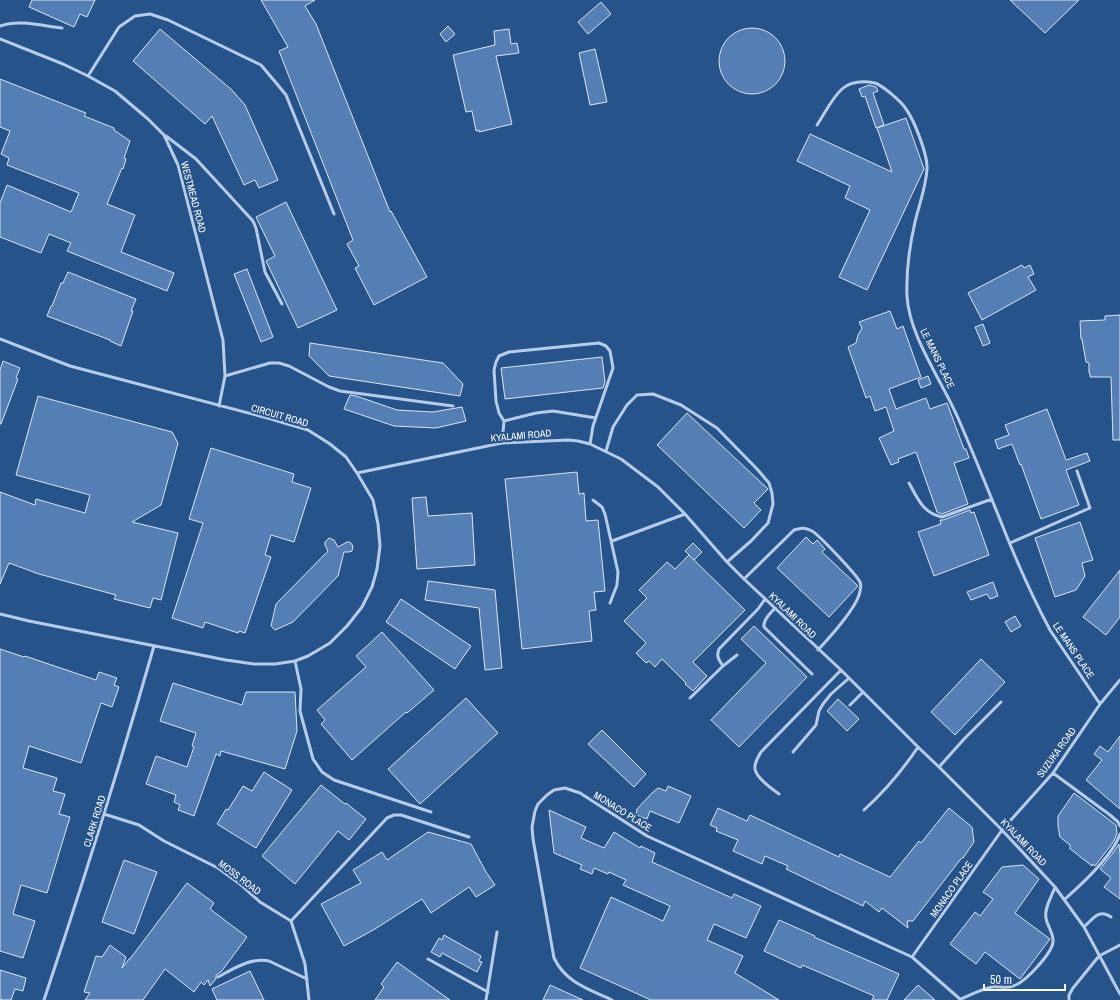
<svg xmlns="http://www.w3.org/2000/svg" width="1120" height="1000" viewBox="0 0 1120 1000" font-family="'Archivo Narrow',sans-serif">
	<rect width="100%" height="100%" fill="#27538b"/>
	<path fill="#547eb4" stroke="#dae7f8" d="M32,0H95L87,17L80,14L74,27L29,7Z
		M261,0H315L305,6L316,24L390,212L391,211L427,277L374,305L355,268L359,266L347,244L353,240L279,51L288,47Z
		M1010,0H1079L1045,33Z
		M601,2L611,14L588,34L578,22Z
		M448,26L455,34L446,42L440,34Z
		M719 61a33 33 0 1 1 66 0a33 33 0 1 1-66 0Z
		M160,29L232,90L245,105L278,180L259,188L255,180L244,185L212,116L205,124L133,61Z
		M509,29L511,44L517,43L519,53L496,56L512,124L479,132V130L476,131L472,111L466,112L453,55L495,45L494,31Z
		M595,49L607,102L590,105L579,53Z
		M0,79L86,113L84,116L114,128V130L130,141L124,158L126,159L123,169L122,168L107,204L135,215L121,252L174,273L167,291L67,251L71,243L49,234L41,253L0,237V203L7,185L71,212L79,193L7,165L9,158L1,154L10,131L0,127Z
		M869,85L876,87L878,91L873,93L884,125L876,128L865,96L862,97L859,89Z
		M906,118L924,169L867,290L839,277L870,210L845,198L850,186L797,161L810,134L892,172L877,128Z
		M286,202L337,310L298,328L266,261L275,256L256,217Z
		M1022,265L1024,268L1030,265L1034,274L1028,277L1036,290L982,320L968,293Z
		M247,269L273,337L261,342L234,274Z
		M68,272L136,299L131,311H133L121,346L110,341V340L47,316L51,306H52L61,283H63Z
		M890,311L897,329L903,326L921,377L889,389L896,409L926,398L930,409L947,403L964,449H966L969,458L954,463L968,504L942,514L937,512L916,452L898,459L899,462L891,465L879,438L894,431L886,407L875,411L870,396L866,398L848,347L856,343L858,335L862,328L859,322Z
		M1120,315V440H1113L1111,377H1090V373H1089V363L1086,362L1082,339H1081L1080,321L1105,320V316Z
		M983,324L990,343L983,346L975,327Z
		M310,343L443,363L463,384L460,396L329,376L309,356Z
		M602,357L605,382L603,388L505,399L501,368Z
		M3,361L20,368L16,378L18,379L1,424H0V370Z
		M928,376L931,384L921,388L918,380Z
		M350,395L356,396L397,410L433,412L462,407L466,421L436,428L394,426L344,409Z
		M38,396L172,432L178,443L161,505L132,522L178,533L161,600L153,598L150,608L114,599L116,595L39,574L9,563L0,584V492L35,505L36,499L85,513L90,495L16,475Z
		M1047,409L1066,460L1087,453L1090,461L1066,470L1079,505L1041,519L1021,464L1020,465L1012,444L998,449L995,440L1009,435L1005,425Z
		M687,413L767,488L768,489L754,503L761,510L744,528L657,445Z
		M211,448L294,474L292,482L311,488L294,542L271,535L265,555L271,557L245,633L239,631L238,633L205,622L203,628L172,618L203,523L189,519Z
		M577,472L579,494L584,493L586,521L598,520L605,591L594,592L596,610L589,611L592,641L522,649L505,479Z
		M426,497L428,516L472,513L475,565L417,569L412,498Z
		M970,510L971,513L974,512L989,555L934,576L918,532L941,524L940,520H943Z
		M1080,522L1093,560L1082,563L1085,576L1076,590L1055,597L1035,538Z
		M806,537L813,544L817,540L825,549L822,552L858,586L829,617L777,568Z
		M329,538L334,540L338,547L347,542H350L353,546L352,551L349,552H344L338,576L293,622L275,630L271,626L276,604L328,551L325,545V542Z
		M693,543L702,552L694,560L685,551Z
		M689,555L745,610L693,662L707,676L693,691L685,684L686,683L662,659L655,667L649,661L646,663L636,653L646,643L624,621L647,598L639,590L667,562L675,569Z
		M1120,570V617L1106,635L1083,617Z
		M428,581L495,590L502,668L485,670L479,608L425,600Z
		M993,582L998,596L990,599L987,594L971,600L967,592Z
		M401,599L471,646L455,669L386,622Z
		M1015,616L1021,626L1011,632L1005,622Z
		M754,626L807,677L739,747L711,720L766,663L741,639Z
		M382,632L434,690L407,713L406,712L352,760L321,724L325,720L317,710L366,667L356,656Z
		M0,649L24,657L25,656L96,680L99,672L117,678L114,685L119,687L112,707L101,703L81,763L29,746L23,768L57,778L53,791L65,794L59,814L70,817L47,893L21,885L13,914L35,921L23,958L0,951Z
		M981,659L1005,682L955,735L931,712Z
		M173,683L242,705L246,692H295L297,731L285,769L221,751L220,756L216,754L194,816L178,810L180,805L174,802L176,795L146,784L156,756L187,767L194,747L192,746L196,733L160,721Z
		M466,698L498,733L420,804L388,769Z
		M838,699L859,719L847,731L827,711Z
		M602,730L646,774L634,787L588,744Z
		M1120,736V809L1086,780L1102,760L1094,754L1100,746L1108,752Z
		M264,772L292,790L256,848L217,824L226,809L228,810L243,786L252,791Z
		M321,785L345,804L346,803L366,819L349,840L338,831L295,884L262,856Z
		M668,786L691,796L679,823L650,811L647,819L636,815L637,809L652,793L658,788L666,791Z
		M1074,793L1116,825L1117,833L1114,841L1108,849L1095,866L1093,864L1092,866L1069,848L1071,846L1060,837L1058,826V816Z
		M718,808L747,821L750,815L839,857L840,854L890,877L919,841L921,843L949,808L972,827L974,842L963,858V857L960,860L913,921H907L908,928L882,908L879,912L865,901L863,906L786,869L788,866L765,856L762,864L733,851L738,840L716,831L717,828L710,825Z
		M549,810L586,827L581,838L604,848L614,832L640,848L641,846L655,853L652,862L732,898L734,894L761,906L746,938L714,924L707,940L743,956L735,973L779,1000H651L580,968L611,897L663,921L670,906L623,885L626,880L609,872L608,874L594,868L592,874L580,869L582,865L554,853Z
		M428,832L471,844L486,872L495,885L476,897L469,887L431,913L422,899L375,929L344,946L321,904L361,883L353,870L382,852L387,860Z
		M1119,844L1120,854V899L1104,887L1111,878L1100,869L1113,853Z
		M124,860L157,872L134,934L102,922Z
		M1023,865L1039,879L1015,913L1050,939L1020,979L985,952L976,964L950,944L975,912L980,916L993,899L983,892L1002,867Z
		M187,883L214,903L210,909L247,937L221,972L216,975V979L210,986L208,980L204,985L201,982L194,992L165,969L143,1000H85L90,993L84,992L96,956L102,957L110,945L126,957L122,968L129,959H130Z
		M779,920L815,936L814,937L899,974L887,1000H872L874,996L849,985L802,965L801,968L764,951Z
		M444,935L481,956L479,961L482,962L477,972L442,953L440,957L431,952L439,938L442,940Z
		M397,962L450,1000H375L384,987L381,984Z
		M0,970L26,978L23,991L15,989L11,1000H4L0,999Z
		M250,971L264,1000H217L212,989Z
		M550,985L583,1000H543Z
		M918,985L935,1000H904Z"/>
	<g fill="none" stroke-linecap="round" stroke-linejoin="round">
		<path stroke="#b6cdea" stroke-width="3" d="M0,26C19,19 43,26 62,28
			M0,39L63,64L88,76L115,91L148,119L164,135L178,165L223,340L225,376L219,406
			M88,76L119,27L135,16L150,14L168,20L261,65L277,84L286,95L334,214
			M817,125C825,113 832,98 842,89C851,81 864,81 875,83C883,86 901,101 906,109C914,120 928,155 927,169C926,187 919,205 915,222C909,248 906,269 907,296C909,336 942,381 958,418C975,457 991,497 1007,537C1020,569 1034,600 1050,630L1100,704
			M166,136L196,159L253,221L256,228L265,272L282,304
			M0,339L70,366L271,419L308,430L330,444L346,457L357,473L373,500L378,524L380,546L377,569L372,587L362,607L347,626L330,643L308,656L295,661L275,664H254L226,660L29,621L0,614
			M225,376L270,363H279L289,366L329,387L340,391L453,406
			M504,421L536,413L553,411L596,418
			M502,443L504,421L499,413L496,401L494,370L496,362L499,356L509,352L599,343L606,346L610,351L613,368L593,426L590,444
			M606,451L613,427L627,405L637,395L653,394L681,405L717,428L757,469L769,483L772,493L773,504L768,523L751,541L727,562
			M357,473L502,443L568,440L578,441L590,444L621,459L658,487L685,514L727,562L744,579L841,670L918,747L939,767L1002,830L1055,887L1084,927L1120,994
			M909,483C918,499 923,513 942,517L992,499
			M593,500L602,507L605,514L618,572L617,585L610,603
			M612,541L685,514
			M1010,543L1090,508L1077,471
			M744,579L794,530C801,528 805,527 812,531C819,535 856,574 860,582C861,584 861,587 860,591C858,607 830,637 818,650
			M775,608C770,614 763,620 764,627L812,674
			M295,661L301,689L300,711L313,759L322,772L334,780L431,812
			M723,666C719,660 716,657 719,649L758,609L765,599
			M690,698L723,666L737,655
			M850,705L863,692
			M793,752L816,725L819,711L823,704L831,694L848,679
			M939,767L965,738L1001,702
			M1053,773L1110,815L1118,822L1120,826
			M779,794C772,789 756,778 755,769C754,763 758,757 761,752L841,670
			M864,810C885,791 902,771 918,747
			M104,814L139,825L164,841L218,868L240,884L260,902L291,921L305,964L309,1000
			M1065,899C1082,884 1113,855 1120,834
			M291,921L387,818L394,815H401L469,837
			M1084,927C1093,919 1099,908 1111,917
			M912,957L1002,830L1053,773L1100,704L1120,680
			M428,959L488,992
			M218,977C233,969 251,957 269,961L307,979
			M961,999C970,995 982,989 992,987C999,986 1006,989 1013,986C1025,983 1052,953 1053,942C1054,933 1047,926 1046,918C1044,908 1052,896 1055,887
			M44,1000C83,883 120,765 154,646
			M486,1000L497,932
			M612,1000C589,989 566,983 554,958L533,839L532,827L535,811L538,804L547,795L554,790L565,788L580,793L647,836L912,957L961,1000
			M1069,1000V995L1073,988L1099,956L1120,945"/>
	</g>
	<g text-anchor="middle" stroke-width="4" stroke-linejoin="round" paint-order="stroke">
		<g font-size="10" fill="#fff" stroke="#27538b">
			<text transform="translate(194 197) rotate(75)" y="4">WESTMEAD ROAD</text>
			<text transform="translate(938 358) rotate(64)" y="4">LE MANS PLACE</text>
			<text transform="translate(280 415) rotate(16)" y="4">CIRCUIT ROAD</text>
			<text transform="translate(521 435) rotate(-5)" y="4">KYALAMI ROAD</text>
			<text transform="translate(793 615) rotate(44)" y="4">KYALAMI ROAD</text>
			<text transform="translate(1074 650) rotate(56)" y="4">LE MANS PLACE</text>
			<text transform="translate(1056 752) rotate(-54)" y="4">SUZUKA ROAD</text>
			<text transform="translate(623 811) rotate(32)" y="4">MONACO PLACE</text>
			<text transform="translate(94 821) rotate(-73)" y="4">CLARK ROAD</text>
			<text transform="translate(1024 842) rotate(46)" y="4">KYALAMI ROAD</text>
			<text transform="translate(240 877) rotate(37)" y="4">MOSS ROAD</text>
			<text transform="translate(951 889) rotate(-55)" y="4">MONACO PLACE</text>
		</g>
	</g>
	<path d="M984 984v6h81v-6" fill="none" stroke="#ffffff" stroke-width="2"/>
	<text x="990" y="984" font-size="12" fill="#ffffff" stroke="#27538b" stroke-width="3" paint-order="stroke">50 m</text>
</svg>
